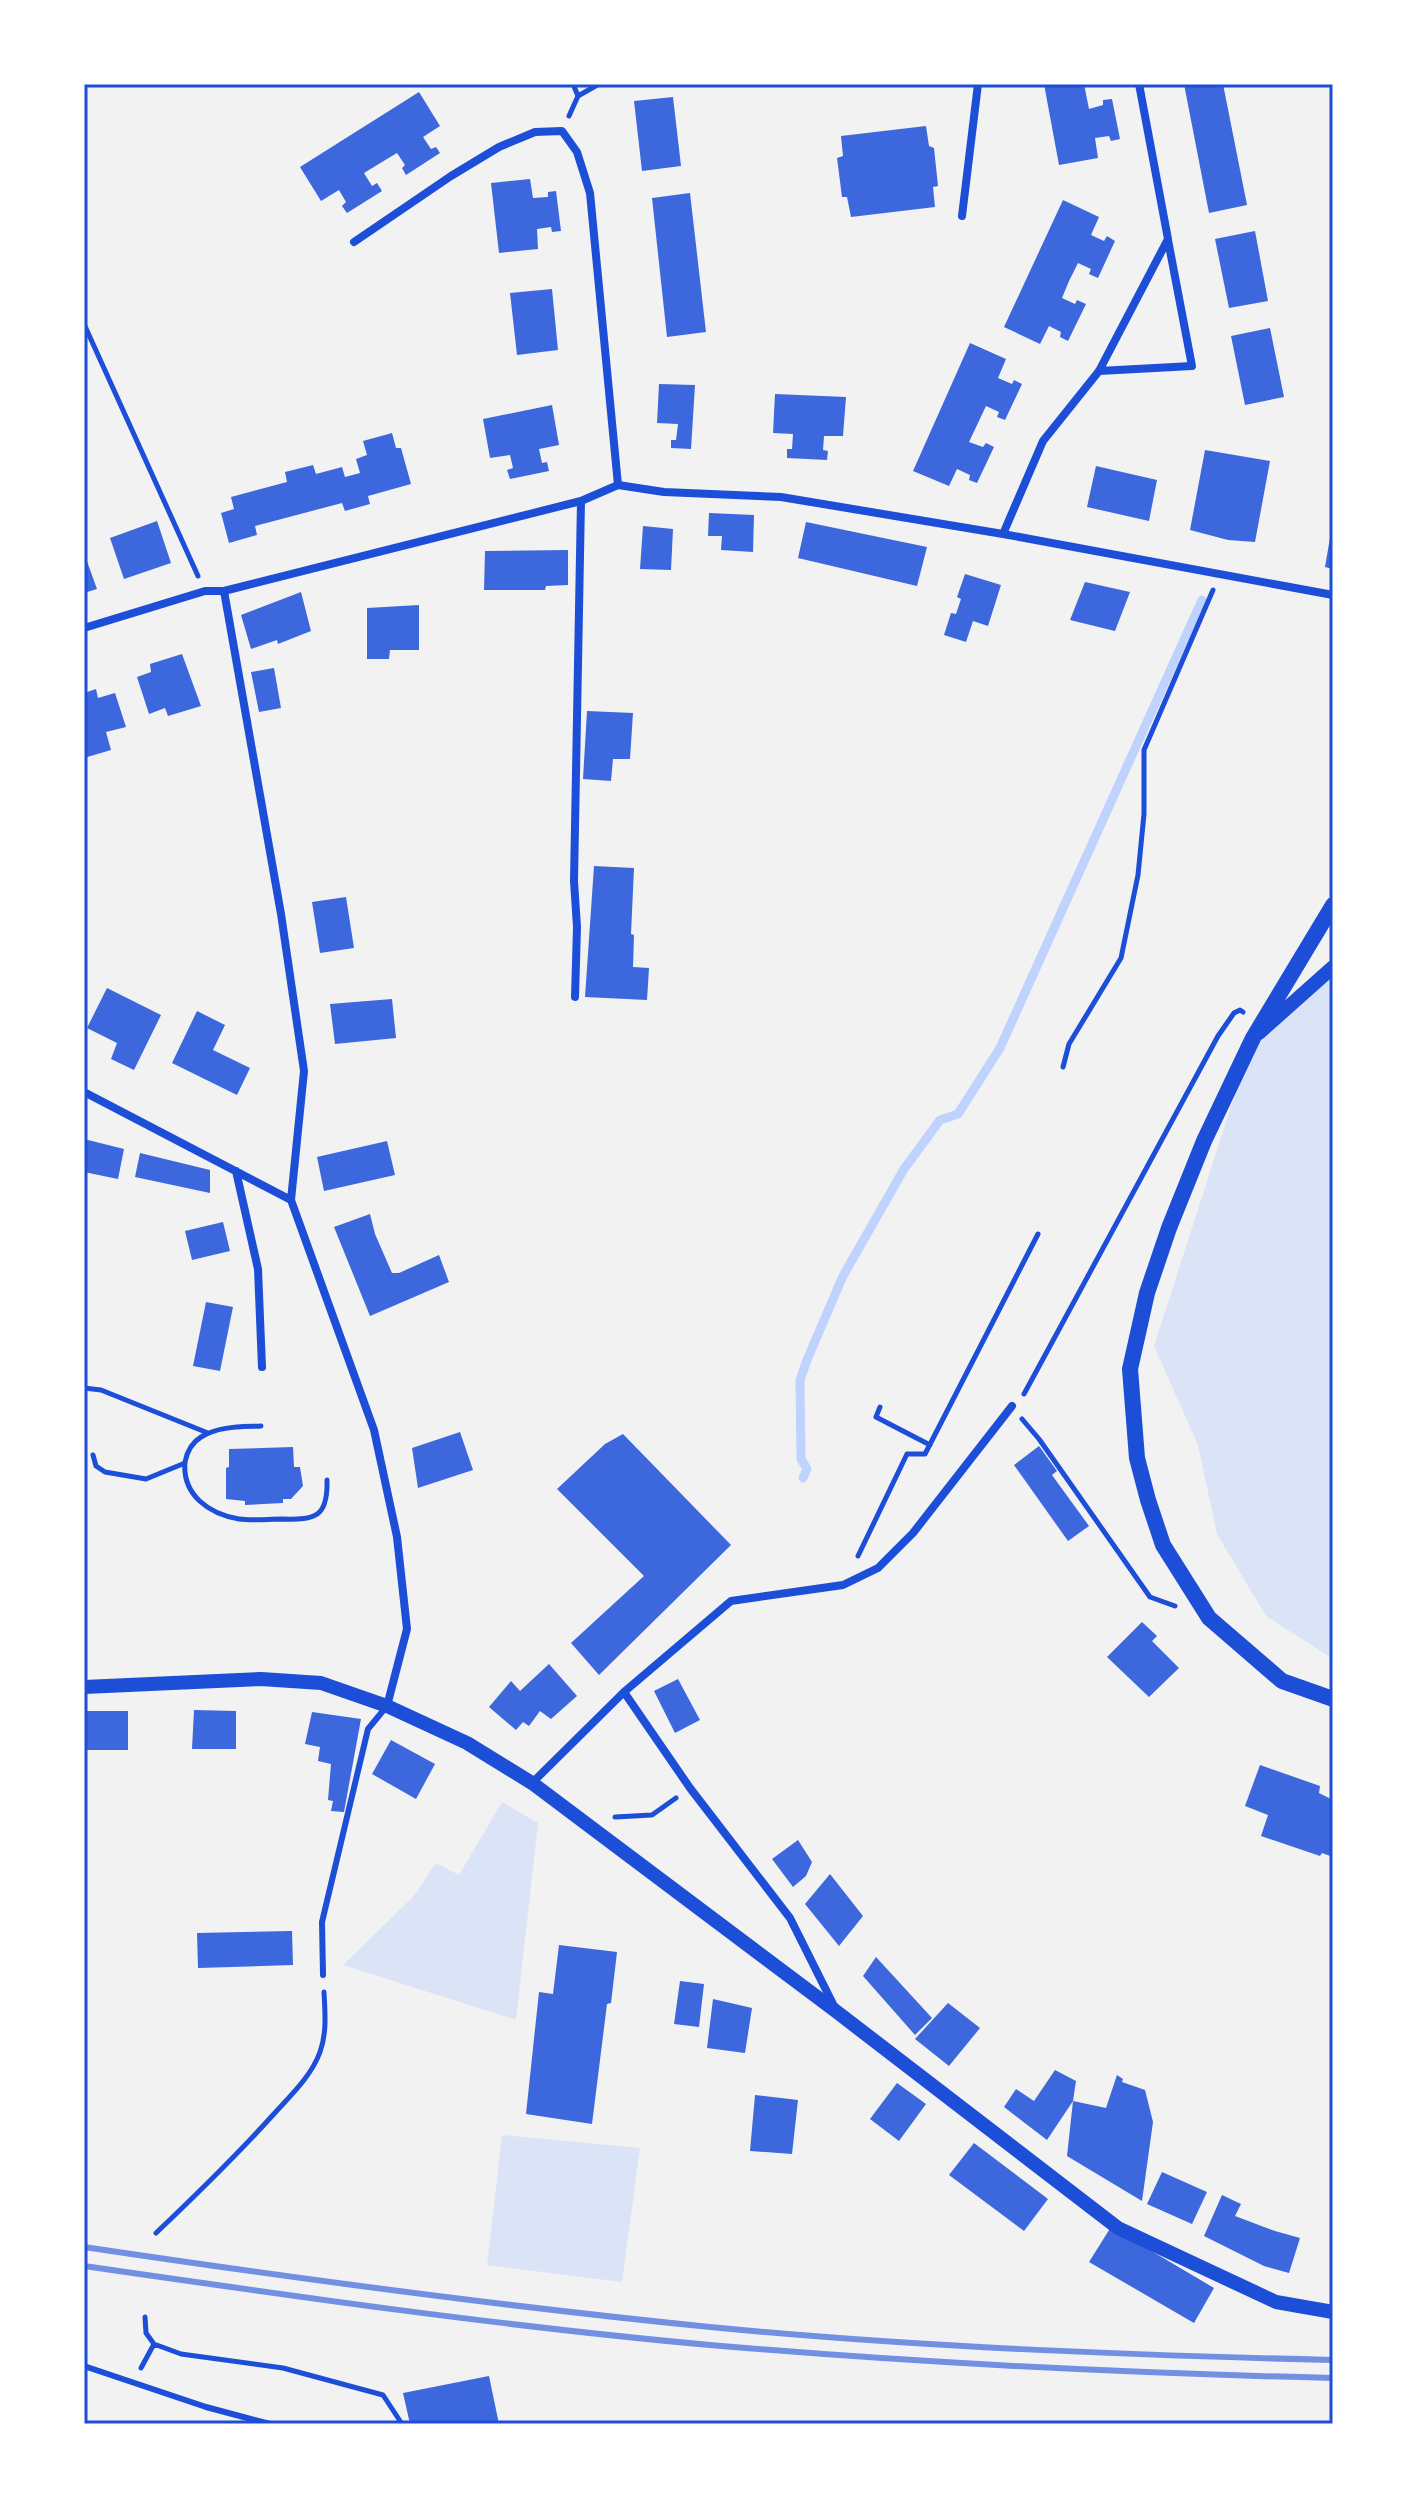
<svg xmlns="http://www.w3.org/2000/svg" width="1417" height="2508" viewBox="0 0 1417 2508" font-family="'PT Serif',serif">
	<rect width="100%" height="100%" fill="#f2f2f2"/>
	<path fill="#dbe4f7" d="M1333,967V1659L1266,1616L1217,1534L1198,1445L1154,1346L1253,1038Z
		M502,1802L538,1823L516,2020L343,1965L414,1896L436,1863L459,1875Z
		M502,2135L640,2148L622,2282L487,2265Z"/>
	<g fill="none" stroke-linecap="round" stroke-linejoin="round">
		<path stroke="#bfd3fe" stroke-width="9" d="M803,1478L807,1469L801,1459L800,1380L807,1360L843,1276L904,1169L940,1120L958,1114L1000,1048L1202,600"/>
	</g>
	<path fill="#3d67dc" d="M1044,84H1084L1089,109L1103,105V100L1112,99L1120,139L1111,141L1109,136L1095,138L1098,158L1059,165Z
		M1184,84H1223L1247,205L1209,213Z
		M419,92L440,126L423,137L431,149L436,147L440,153L406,175L402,168L405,165L397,153L382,162L364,173L372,186L377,183L382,191L347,213L342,206L346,202L339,190L321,201L300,167Z
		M673,97L681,166L642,171L634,101Z
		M926,126L929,146L934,148L938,186L933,187L935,207L851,217L847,197H842L837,158L843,156L841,136Z
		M530,179L533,198L548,197V192L556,191L561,231L552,232L551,227L537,229L538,249L499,253L491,183Z
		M690,193L706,332L667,337L652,198Z
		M1063,200L1099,217L1091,235L1104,241L1107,236L1115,241L1098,278L1089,274L1091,269L1078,263L1069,281L1062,298L1075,304L1077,300L1086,304L1068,341L1060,337L1061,332L1049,326L1040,344L1004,327Z
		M1255,231L1268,301L1229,308L1215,239Z
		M552,289L558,350L517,355L510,293Z
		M1270,328L1284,397L1245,405L1231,336Z
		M970,343L1006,359L998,378L1012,384L1014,380L1022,384L1005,420L997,417L999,412L986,406L969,442L983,447L986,443L994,447L977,483L969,480L970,475L957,469L949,486L913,471Z
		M659,384L695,385L691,449L671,448V440H676L678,424L657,423Z
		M775,394L846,397L843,436H824L823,450L828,451L827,460L787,458V449H792L793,434L773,433Z
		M552,405L559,445L539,449L542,463L547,462L549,471L510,479L507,470L513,468L510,455L490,458L483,419Z
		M392,433L396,448H401L411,484L368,496L370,504L345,511L342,503L255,526L257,535L229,543L221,513L234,509L231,497L287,482L285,472L313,465L316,474L342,467L345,477L360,473L356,459L367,455L363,441Z
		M1205,450L1270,461L1255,542L1228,540L1190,530Z
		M1096,466L1157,480L1149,521L1087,507Z
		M709,513L754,515L753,552L721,550L722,536H708Z
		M157,521L171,563L124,579L110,538Z
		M806,522L927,547L917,586L798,558Z
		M643,526L673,529L671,570L640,569Z
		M1331,532H1333V569L1325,567Z
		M568,550V585L546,586L545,590H484L485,551Z
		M84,553L97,589L84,593Z
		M965,574L1001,585L988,626L973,621L966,642L944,635L951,613L956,614L961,599L957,597Z
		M1085,582L1130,592L1115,631L1070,620Z
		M301,592L311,631L278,644L277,640L251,649L241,615Z
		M419,605V650H390L389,659H367V608Z
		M182,654L201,706L168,716L165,708L149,714L137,677L151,672L150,664Z
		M274,668L281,708L259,712L251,672Z
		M96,689L98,698L115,693L126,727L106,732L111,750L84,758V693Z
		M587,711L633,713L630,759H613L611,781L583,779Z
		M594,866L634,868L631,934L634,935L633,967L649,968L647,1000L585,997Z
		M346,897L354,948L320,953L312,902Z
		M107,988L161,1015L134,1070L111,1059L117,1043L87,1028Z
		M392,999L396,1038L335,1044L330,1004Z
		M197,1011L225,1025L213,1050L250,1068L237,1095L172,1063Z
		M84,1139L124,1149L118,1179L84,1172Z
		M387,1141L395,1175L324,1191L317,1157Z
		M140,1153L210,1170V1193L135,1177Z
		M370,1214L375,1234L392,1273H399L439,1255L449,1282L370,1316L334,1227Z
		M223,1222L230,1251L192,1260L185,1231Z
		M206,1302L233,1307L220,1371L193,1366Z
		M460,1432L473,1470L418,1488L412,1448Z
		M623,1434L731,1545L599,1675L571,1643L644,1576L557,1489L605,1444Z
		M1039,1446L1057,1471L1052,1475L1089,1526L1068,1541L1014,1465Z
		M293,1447L294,1467H300L303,1486L291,1499H283V1503L245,1505V1501L226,1499V1468L229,1467V1449Z
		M1142,1622L1157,1636L1152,1641L1179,1668L1149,1697L1107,1657Z
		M549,1664L577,1696L551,1719L540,1711L529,1726L523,1722L516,1730L489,1707L511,1681L520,1691Z
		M678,1679L700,1720L675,1733L654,1691Z
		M194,1710L236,1711V1749H192Z
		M84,1711H128V1750H84Z
		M312,1712L361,1719L344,1812L331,1811L333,1801L328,1800L331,1764L318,1761L320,1747L305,1744Z
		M391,1740L435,1764L416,1799L372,1774Z
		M1260,1765L1320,1786L1319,1793L1333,1800V1857L1322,1853L1320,1856L1261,1836L1268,1815L1245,1806Z
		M798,1840L812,1862L806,1876L793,1887L772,1859Z
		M830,1874L863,1916L839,1946L805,1904Z
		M292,1931L293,1965L198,1968L197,1933Z
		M559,1945L617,1952L611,2003L607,2004L592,2124L526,2114L539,1992L553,1994Z
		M876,1957L932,2018L915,2035L863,1976Z
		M680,1981L704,1984L699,2027L674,2024Z
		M713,1999L752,2008L745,2053L707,2048Z
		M948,2003L980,2028L949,2066L915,2039Z
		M1055,2070L1076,2081L1073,2101L1047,2140L1004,2107L1016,2089L1034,2101Z
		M1117,2075L1123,2079L1122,2082L1145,2090L1153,2122L1142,2201L1067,2156L1073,2101L1106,2108Z
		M897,2083L926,2104L899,2141L870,2119Z
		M755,2095L798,2100L792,2154L750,2151Z
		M974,2143L1048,2199L1024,2231L949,2175Z
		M1162,2172L1207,2192L1192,2224L1147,2204Z
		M1222,2195L1241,2204L1235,2216L1275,2231L1300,2238L1289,2273L1264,2266L1204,2236Z
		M1111,2227L1214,2288L1194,2323L1089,2262Z
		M489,2376L499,2424H410L403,2393Z"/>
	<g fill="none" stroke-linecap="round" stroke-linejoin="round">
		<path stroke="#1d4ed8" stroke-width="5" d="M573,84L578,96
			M569,116L578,96L599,84
			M84,324L198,576
			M1063,1067L1069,1044L1121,958L1138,875L1144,814V750L1213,590
			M84,1388L101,1390L208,1433
			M1024,1394L1218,1036L1234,1013L1240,1010L1243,1012
			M880,1407L876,1417L930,1445
			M1022,1419L1039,1439L1150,1597L1175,1606
			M261,1426C241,1427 219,1426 201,1437C191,1443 187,1452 185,1462C182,1495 209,1514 239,1519C252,1521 268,1519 282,1519C316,1520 328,1517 327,1480
			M93,1455L96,1466L105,1472L146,1479L185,1463
			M858,1556L907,1454H925L1038,1234
			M615,1817L652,1815L676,1798
			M156,2233C196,2195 235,2157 272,2116C289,2097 311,2077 320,2052C327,2033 325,2012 324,1992
			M145,2317L146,2333L154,2344L181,2354L283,2368L383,2395L402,2424
			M141,2368L154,2344"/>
		<path stroke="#1d4ed8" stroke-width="6" d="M323,1975L322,1922L368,1729L387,1706
			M84,2366L206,2407L270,2424"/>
		<path stroke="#1d4ed8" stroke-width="8" d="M962,216L978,84
			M354,242L451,176L499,147L535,132L562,131L577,152L590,193L618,485
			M1099,371L1192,366L1168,240
			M1003,534L1043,441L1099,371L1168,239L1139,84
			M224,591L281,914L304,1071L291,1200L374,1430L397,1537L407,1629L387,1706
			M84,628L205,591H224L581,501L618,485L664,492L781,497L1003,534L1333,595
			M575,997L577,927L574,881L581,501
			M84,1092L291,1200
			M236,1171L258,1269L262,1367
			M624,1692L690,1788L790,1918L834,2006
			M532,1783L624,1692L731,1601L843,1585L878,1568L913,1533L1012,1406"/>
		<path stroke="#1d4ed8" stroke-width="14" d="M1259,1033L1333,967
			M84,1687L261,1679L321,1683L387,1706L467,1743L532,1783L837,2012L1118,2228L1276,2302L1333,2312"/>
		<path stroke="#1d4ed8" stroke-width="16" d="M1333,905L1253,1038L1204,1141L1169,1228L1147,1293L1130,1369L1137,1458L1148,1500L1163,1545L1209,1618L1282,1681L1333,1699"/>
		<path stroke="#7290e2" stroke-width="6" d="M84,2247C292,2278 500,2306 710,2327C917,2347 1125,2355 1333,2360
			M84,2266C292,2296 500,2326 710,2345C917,2363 1125,2373 1333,2378"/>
	</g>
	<rect width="1417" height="2508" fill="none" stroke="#ffffff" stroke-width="172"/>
	<rect x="86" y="86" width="1245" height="2336" fill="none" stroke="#1d4ed8" stroke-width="3"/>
</svg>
